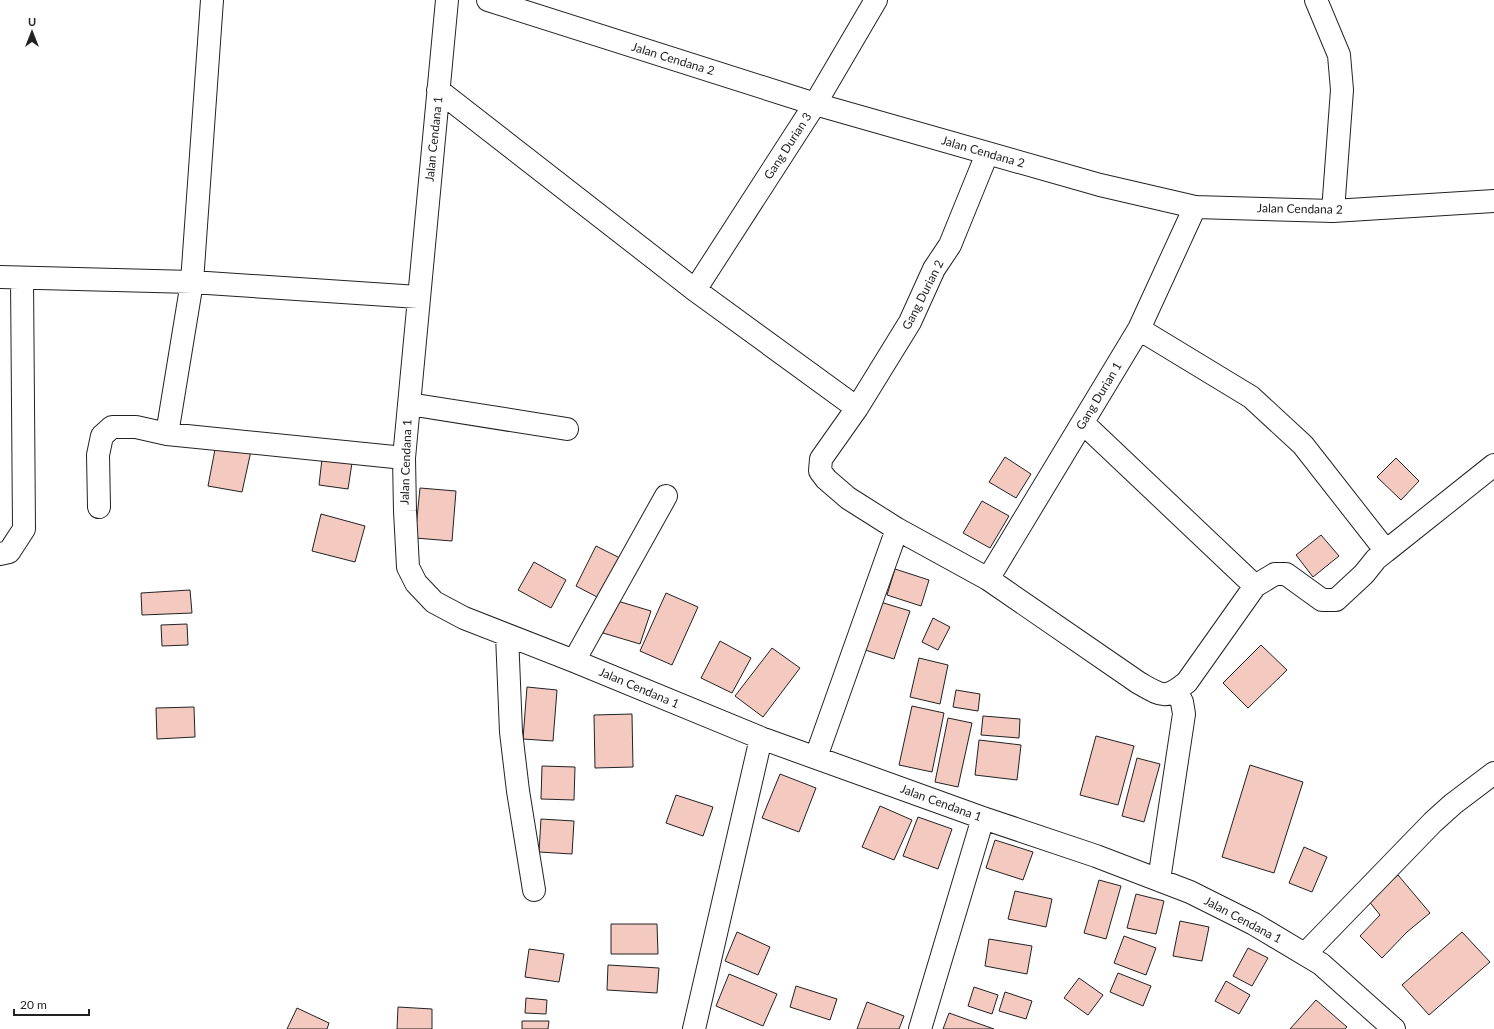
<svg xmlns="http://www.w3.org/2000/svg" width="1494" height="1029" viewBox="0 0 1494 1029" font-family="Lato,sans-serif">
	<rect width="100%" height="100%" fill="#fff"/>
	<path fill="#f3c9c0" stroke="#222" d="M216,444L251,451L242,492L208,486Z
		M1005,457L1031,474L1016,498L989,482Z
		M1396,458L1419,481L1401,500L1377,477Z
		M322,459L352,463L348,489L319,485Z
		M420,488L456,491L452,541L415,538Z
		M982,501L1009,516L990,548L963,533Z
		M321,514L365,526L355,562L312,551Z
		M1321,535L1339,556L1313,577L1296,555Z
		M596,546L620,558L599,598L576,586Z
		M534,562L566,580L551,608L518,590Z
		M895,569L929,580L921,606L887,595Z
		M190,590L192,613L142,615L141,593Z
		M666,593L698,607L672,665L640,651Z
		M614,600L651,611L640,644L603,633Z
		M877,601L910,611L894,659L862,649Z
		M933,618L950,627L938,650L922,642Z
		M187,624L188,645L162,646L161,625Z
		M720,641L751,658L732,693L701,678Z
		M1261,645L1287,670L1248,708L1223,683Z
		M772,648L800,668L763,717L735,696Z
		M919,658L948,665L940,704L910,697Z
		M527,687L557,690L553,741L523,739Z
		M956,690L980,694L978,711L953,707Z
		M912,706L944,713L932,772L899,765Z
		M194,707L195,737L157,739L156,708Z
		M632,714L633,767L595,768L594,715Z
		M983,716L1020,719L1019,738L981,735Z
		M948,718L972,723L958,787L935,782Z
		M1096,736L1134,746L1118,805L1080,795Z
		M979,740L1021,745L1017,780L975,775Z
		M1137,758L1160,764L1144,822L1122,816Z
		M1250,765L1303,782L1274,873L1222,857Z
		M542,766L575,767L574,800L541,799Z
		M780,774L816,788L799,832L762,818Z
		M676,795L713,807L703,836L666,823Z
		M880,806L912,820L894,860L862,847Z
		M918,817L952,829L938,869L903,856Z
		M541,819L574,821L572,854L539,852Z
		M995,840L1033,852L1023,880L986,868Z
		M1304,847L1327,857L1312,892L1289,883Z
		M1398,875L1430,913L1407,932L1382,958L1360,936L1380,915L1368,900Z
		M1099,880L1121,886L1106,939L1084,933Z
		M1015,891L1052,899L1046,927L1008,919Z
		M1136,894L1164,901L1156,934L1127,928Z
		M1180,921L1209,927L1202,961L1173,956Z
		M611,924H657L658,954H611Z
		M737,932L770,947L758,975L725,961Z
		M1462,932L1490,962L1429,1015L1402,985Z
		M1124,936L1156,948L1146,975L1114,963Z
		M989,939L1032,946L1027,974L985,966Z
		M1248,948L1268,958L1252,986L1233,976Z
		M529,949L564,954L559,982L525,977Z
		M608,965L659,968L657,993L607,990Z
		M1118,973L1151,986L1143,1006L1110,992Z
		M729,974L777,994L763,1026L716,1006Z
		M1079,978L1103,995L1088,1015L1064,998Z
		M1226,981L1250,995L1239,1014L1215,1001Z
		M796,986L837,999L830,1020L790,1007Z
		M974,987L998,995L992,1014L968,1006Z
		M1005,992L1032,1001L1026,1019L999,1011Z
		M526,998L547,1000L546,1014L525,1013Z
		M1316,1000L1347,1027L1345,1029H1290Z
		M867,1002L904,1016L899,1029H857Z
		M398,1007L432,1009V1029H397Z
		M297,1008L329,1023L327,1029H287Z
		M949,1013L994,1029H943Z
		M522,1021H549L548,1029H522Z"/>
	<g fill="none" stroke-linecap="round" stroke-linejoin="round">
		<g stroke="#222" stroke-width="24">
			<path id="minor" d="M447,0L404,458L405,511L408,567L416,583L434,602L464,618L574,661L761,738L983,818L1096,856L1190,892L1254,924L1321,964L1394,1029
				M1316,0L1339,55L1342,90L1333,211
				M438,90L695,290L857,408L821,459L820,471L826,479L848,498L897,529L988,579L1139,683C1162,696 1165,700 1187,682L1255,586
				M0,277L192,282L418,297
				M695,290L815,104L876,0
				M409,404L567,429
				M857,408L910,322L934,269L950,245L987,154
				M1083,423L1255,586L1275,574H1286L1322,600H1336L1364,574L1376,559L1386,551L1303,445L1251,397L1139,329
				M167,434L192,282L212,0
				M99,507L98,455L102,436L112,427H136L167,434L404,458
				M1386,551L1494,465
				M0,554L9,552L24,529L22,278
				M988,579L1139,329L1195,207
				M507,635L511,732L518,791L534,890
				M574,661L666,496
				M816,757L897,529
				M1159,880L1184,714L1182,702L1176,691
				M1305,954L1433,822L1453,804L1494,773
				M694,1029L761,738
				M920,1029L983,818"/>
		</g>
		<g stroke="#222" stroke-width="24">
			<path id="tertiary" d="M488,0L815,104L1100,185L1195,207L1333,211L1494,201"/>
		</g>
		<use href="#minor" stroke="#fff" stroke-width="22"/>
		<use href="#tertiary" stroke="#fff" stroke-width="22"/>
	</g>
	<g text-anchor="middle" stroke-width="3" stroke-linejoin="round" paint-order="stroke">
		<g font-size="12" fill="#222" stroke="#fff">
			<text transform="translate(673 59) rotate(17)" y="4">Jalan Cendana 2</text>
			<text transform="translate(434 139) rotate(-84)" y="4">Jalan Cendana 1</text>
			<text transform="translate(788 146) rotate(-57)" y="4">Gang Durian 3</text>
			<text transform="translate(983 152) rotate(16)" y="4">Jalan Cendana 2</text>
			<text transform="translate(1300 209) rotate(1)" y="4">Jalan Cendana 2</text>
			<text transform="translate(923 295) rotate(-63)" y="4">Gang Durian 2</text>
			<text transform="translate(1099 396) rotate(-59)" y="4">Gang Durian 1</text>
			<text transform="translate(406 462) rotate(-88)" y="4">Jalan Cendana 1</text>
			<text transform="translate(639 688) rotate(23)" y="4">Jalan Cendana 1</text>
			<text transform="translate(941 803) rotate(20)" y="4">Jalan Cendana 1</text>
			<text transform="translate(1243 920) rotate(28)" y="4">Jalan Cendana 1</text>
		</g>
	</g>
	<g transform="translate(32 32)" stroke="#ffffff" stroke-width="3" paint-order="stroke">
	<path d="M0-3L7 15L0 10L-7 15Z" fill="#222222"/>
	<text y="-6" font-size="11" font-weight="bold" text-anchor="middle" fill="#222222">U</text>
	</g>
	<path d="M14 1009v6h75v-6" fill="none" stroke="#222222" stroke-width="2"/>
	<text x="20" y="1009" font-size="12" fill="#222222" stroke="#ffffff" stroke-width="3" paint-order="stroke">20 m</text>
</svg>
